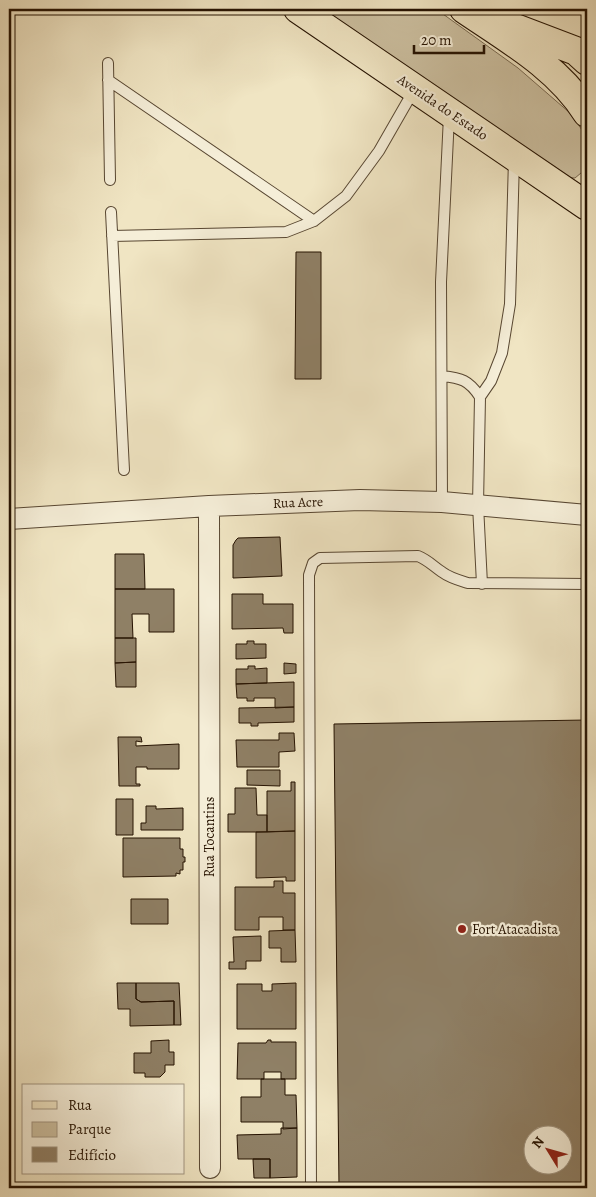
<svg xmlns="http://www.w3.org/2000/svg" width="596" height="1197" viewBox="0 0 596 1197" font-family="Alegreya,serif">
	<rect width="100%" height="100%" fill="#f0e5c3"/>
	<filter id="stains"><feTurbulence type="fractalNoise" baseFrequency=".004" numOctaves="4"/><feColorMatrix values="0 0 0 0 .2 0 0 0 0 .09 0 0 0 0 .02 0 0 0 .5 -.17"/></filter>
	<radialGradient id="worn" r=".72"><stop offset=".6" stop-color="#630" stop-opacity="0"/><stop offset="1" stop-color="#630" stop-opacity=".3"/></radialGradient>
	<path fill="#cdc1a2" stroke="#796a52" d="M321,9H436L518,68L570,113L587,137V168L575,178L560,177Z"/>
	<path fill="#8f8066" stroke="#251201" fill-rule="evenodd" d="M296,252H321V379H295Z
		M280,537L282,576L233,578V545L236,540L238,538Z
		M115,554H144L145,589H115Z
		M115,589H174V632H149V614H132L133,638H115Z
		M232,594H263V604H293V633H284L283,628L232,629Z
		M115,638H136V662L115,663Z
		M247,641H254V644H266V658L236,659V644H247Z
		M136,662V687H116L115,663Z
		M284,663L296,664V673L284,674Z
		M248,666H255V669L267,668V683L236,684V669H248Z
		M294,682V707L275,708V698H254V701H247V698H237L236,684Z
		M294,707V722L258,723V726H251V723H239V708Z
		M587,720V1188H339L334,724ZM534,1134H564V1164H534Z
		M279,733H294L295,751L279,752V767H237L236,740H279Z
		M118,737H141L142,742L136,741V746L179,744V769H147V767H136V784H140V786H119Z
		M247,770H280V786L247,785Z
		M291,782H295V831L267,832V791H291Z
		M235,788H256L257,815H267V832H228V814H235Z
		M116,799H133V835H116Z
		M146,806H156V809L183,808V830H141V823H146Z
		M295,831V881H286V877L256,878V832Z
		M123,838H180V849H183V857H185V862H183V870H180V874L176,873V876L123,877Z
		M274,881H283V893H295V930H283V917H259V930H235V887H274Z
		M131,899H168V924H131Z
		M295,930L296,962H281V948H269V931Z
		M261,936V961H246V969H229V962H234L233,937Z
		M117,983H136V999L141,1002L174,1001V1025L130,1026V1009H118Z
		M136,983H179L181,1025H174V1001L141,1002L136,999Z
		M296,983V1029H237V984H262V991H272V984Z
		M169,1040V1052H174V1065H165V1072L160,1077H145V1073H134V1053H151V1041Z
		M268,1040H271V1042H296V1079H281V1072H264V1079H237L238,1043H266Z
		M261,1079H285V1095H296L297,1128L283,1129V1122H241V1097H261Z
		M281,1128H297V1177L270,1178V1159H238L237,1135L281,1134Z
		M253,1159H270V1178H254Z"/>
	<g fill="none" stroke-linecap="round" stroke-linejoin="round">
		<g stroke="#584732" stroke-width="12">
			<path id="service" d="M108,63L110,180
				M108,80L314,221
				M111,212L124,470
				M112,236L286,232L314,221L346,196L379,151L414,90
				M442,376C461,378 469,380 480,397
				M442,502L441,282L449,116
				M482,584L478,505L480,397L491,381L502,353L510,304L514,159
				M311,1188L309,575L313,563L320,558L418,556C428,560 433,566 442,572C450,578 458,580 468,583L587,584"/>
		</g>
		<g stroke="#584732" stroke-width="22">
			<path id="minor" d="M209,506L210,1168
				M9,519L209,506L360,500L442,502L587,515"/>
		</g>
		<g stroke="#251201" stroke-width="30">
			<path id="primary" d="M298,9L587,206
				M464,9C508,39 558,67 587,113
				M505,24L576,51L587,61"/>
		</g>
		<use href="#service" stroke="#f5eed8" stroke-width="10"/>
		<use href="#minor" stroke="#f5eed8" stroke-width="20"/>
		<use href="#primary" stroke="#f0e5c3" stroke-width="28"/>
	</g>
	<circle fill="#8f2418" stroke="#f5eed8" stroke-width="2" cx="462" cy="929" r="5"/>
	<g text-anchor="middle" stroke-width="4.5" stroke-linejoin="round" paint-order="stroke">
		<g font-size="14" fill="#251201" stroke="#f5eed8">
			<text transform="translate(443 107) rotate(34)" y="5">Avenida do Estado</text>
			<text transform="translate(298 502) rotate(-2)" y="5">Rua Acre</text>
			<text transform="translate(209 837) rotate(-90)" y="5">Rua Tocantins</text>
		</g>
		<g font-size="14" fill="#251201" stroke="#f5eed8" text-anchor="start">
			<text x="472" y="934">Fort Atacadista</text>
		</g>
	</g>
	<rect width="596" height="1197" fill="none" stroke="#f0e5c3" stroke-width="30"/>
	<rect x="10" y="10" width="576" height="1177" fill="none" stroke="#251201" stroke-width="2.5"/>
	<rect x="15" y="15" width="566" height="1167" fill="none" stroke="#251201"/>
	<rect x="22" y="1084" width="162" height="90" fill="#f5eed8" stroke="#a29682"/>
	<rect x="32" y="1101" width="25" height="8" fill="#f0e5c3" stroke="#a29682"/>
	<text x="68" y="1110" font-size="15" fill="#251201">Rua</text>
	<rect x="32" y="1122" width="25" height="15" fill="#cdc1a2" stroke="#a29682"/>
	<text x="68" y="1134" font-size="15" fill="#251201">Parque</text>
	<rect x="32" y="1147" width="25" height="15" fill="#8f8066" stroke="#a29682"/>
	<text x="68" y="1160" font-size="15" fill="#251201">Edifício</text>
	<g transform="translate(548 1150) rotate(307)"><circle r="24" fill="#f5eed8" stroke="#a29682"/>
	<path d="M0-4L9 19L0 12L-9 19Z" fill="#8f2418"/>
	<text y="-8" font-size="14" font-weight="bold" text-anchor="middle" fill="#251201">N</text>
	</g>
	<path d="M414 45v8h70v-8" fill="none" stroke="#251201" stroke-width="2.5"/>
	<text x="421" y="45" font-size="15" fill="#251201" stroke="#f5eed8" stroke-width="4" paint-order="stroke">20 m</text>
	<rect width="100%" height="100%" filter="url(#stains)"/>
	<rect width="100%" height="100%" fill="url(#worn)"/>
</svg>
